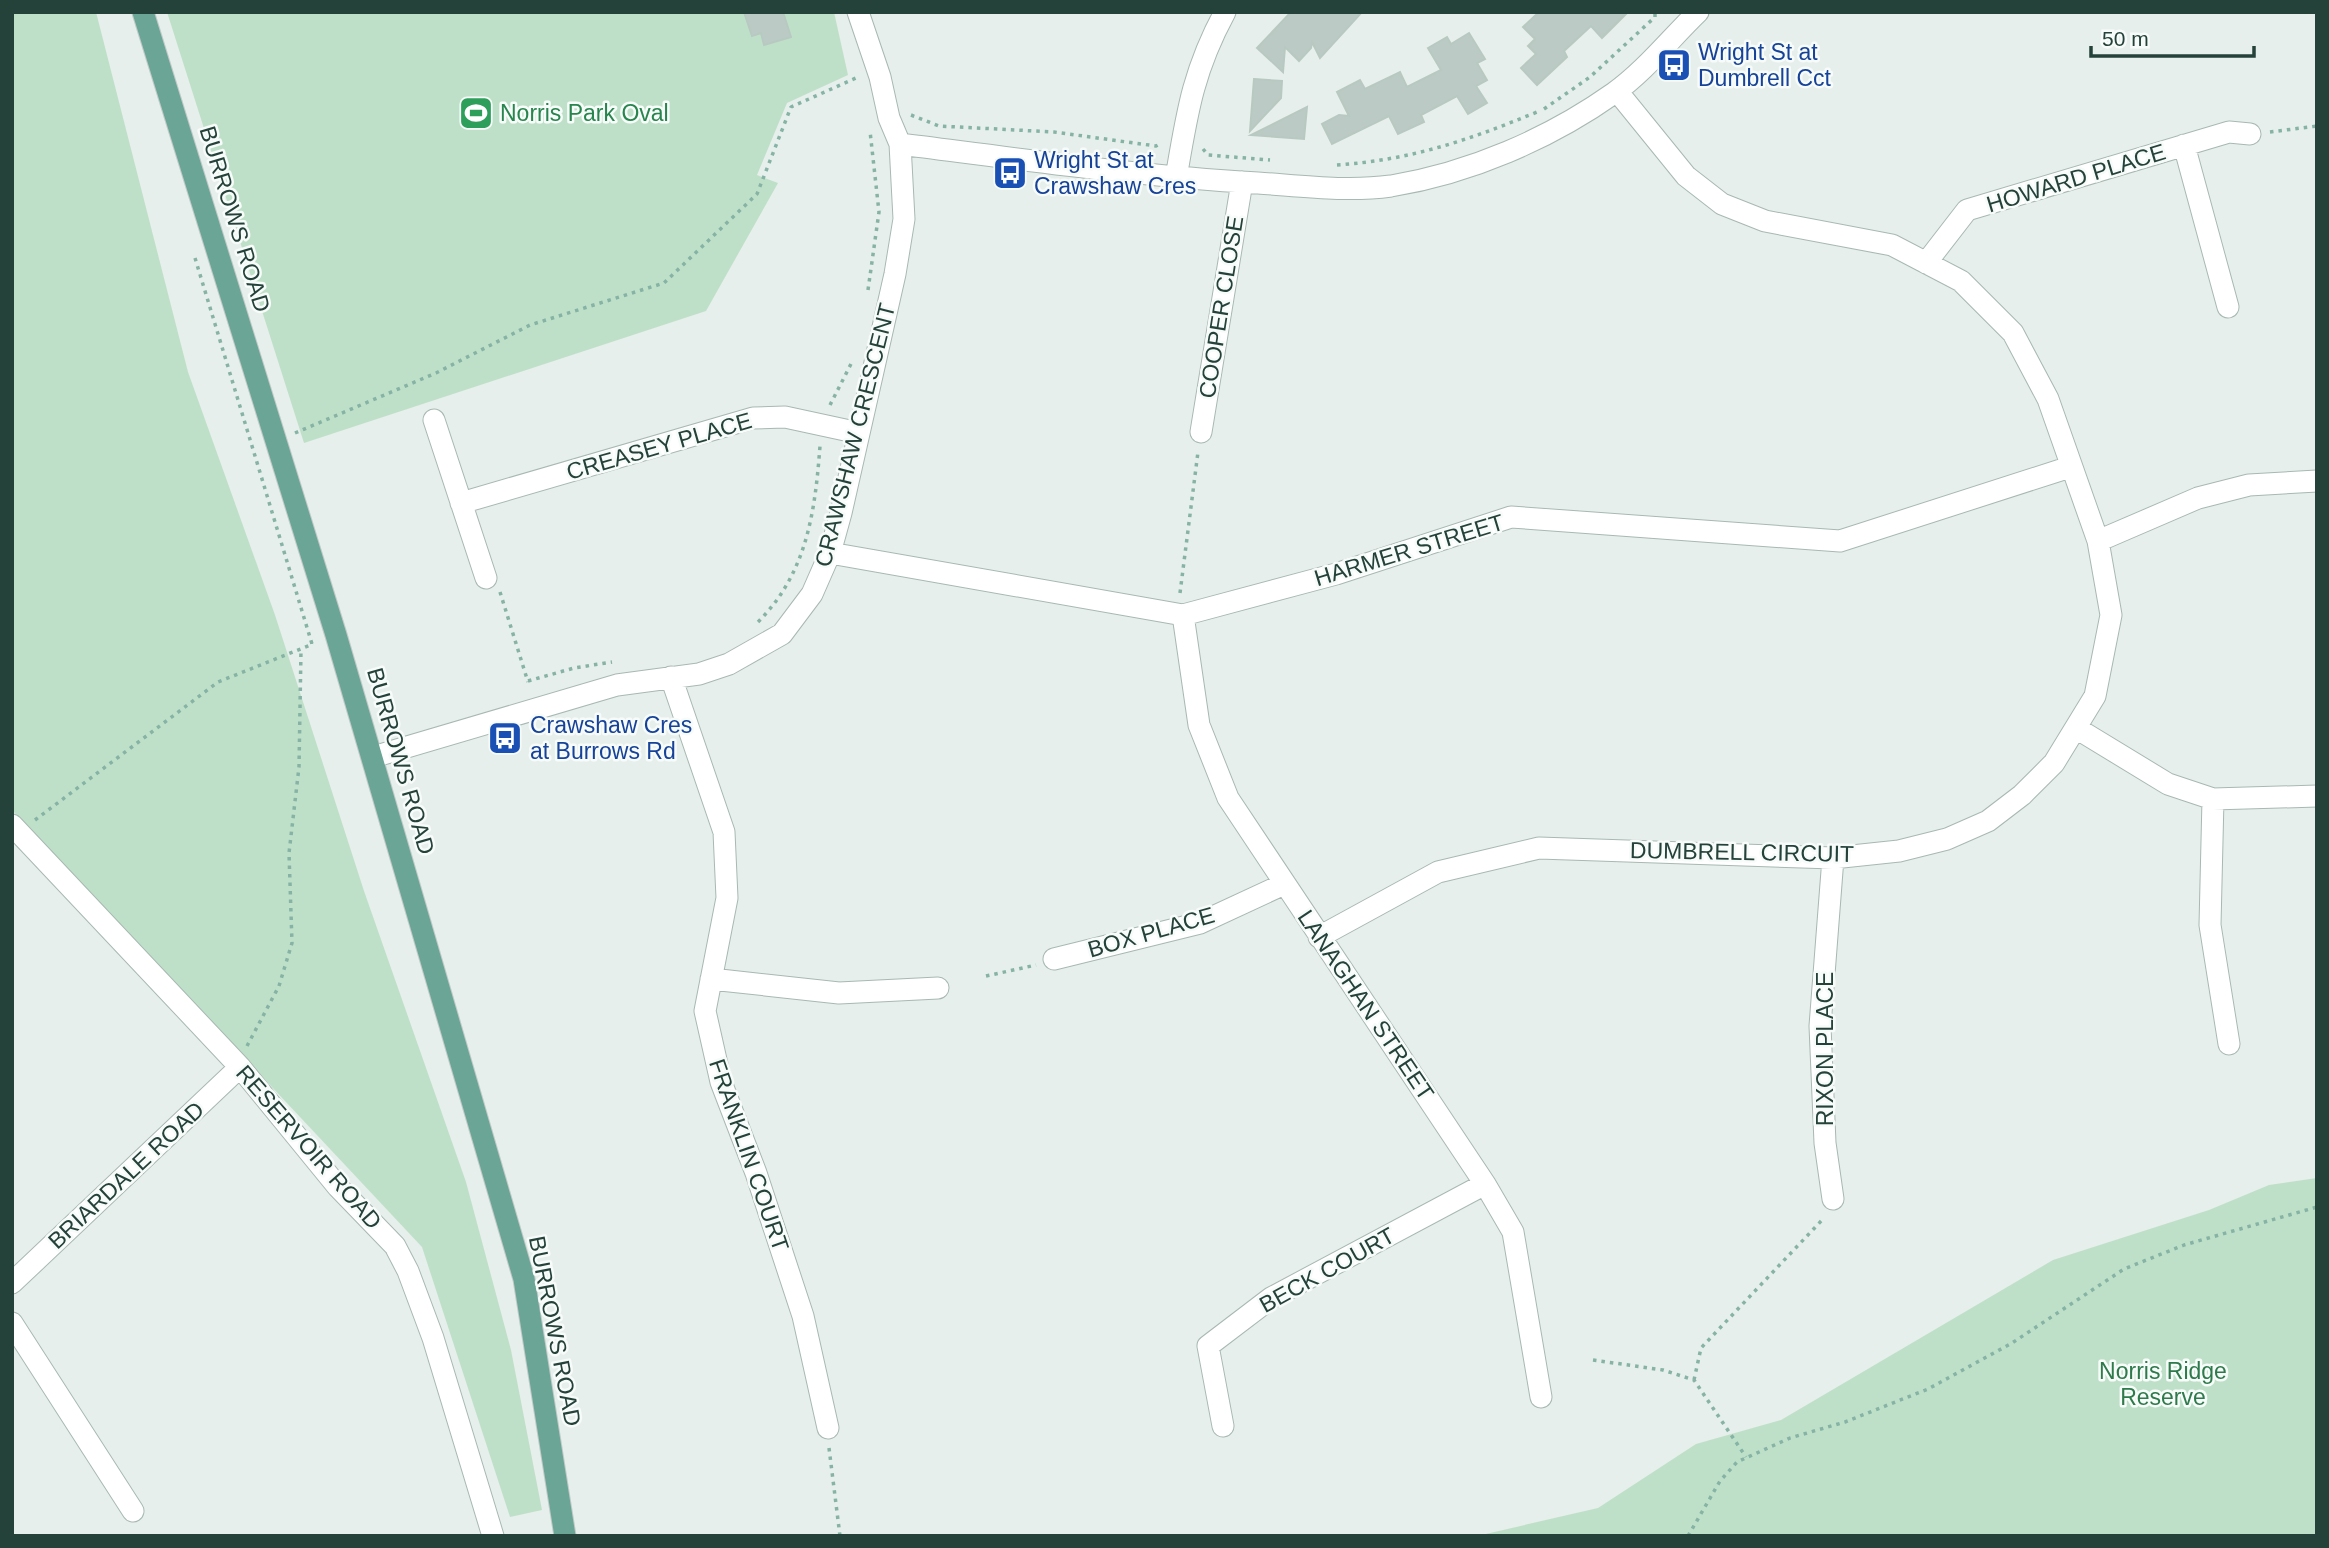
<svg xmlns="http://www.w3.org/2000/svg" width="2329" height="1548" viewBox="0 0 2329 1548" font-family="Helvetica,sans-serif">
	<rect width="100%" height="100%" fill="#e6efeb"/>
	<path fill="#bfe0c8" d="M12,12H96L188,372L275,615L364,891L466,1182L511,1350L542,1510L510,1517L422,1247L12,810Z
		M167,12H834L848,75L787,103L757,175L778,183L706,311L304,443Z
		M2317,1178V1536H1477L1598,1508L1696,1444L1781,1420L2053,1260L2209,1210L2269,1185Z"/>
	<path fill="#bbcac4" stroke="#b8c9c2" stroke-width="2" d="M744,12H783L791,37L764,45L761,33L752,36Z
		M1291,12H1362L1320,58L1312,42L1311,48L1299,61L1285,47L1283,72L1257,48Z
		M1539,12H1628L1602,38L1591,26L1564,51L1567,57L1537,85L1521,68L1536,54L1528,46L1535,39L1523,27Z
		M1469,33L1485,59L1477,63L1487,80L1476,86L1487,103L1468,114L1457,96L1421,115L1424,122L1398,134L1389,116L1332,144L1322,124L1339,115L1349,116L1337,92L1360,80L1365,89L1400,72L1407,87L1441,70L1428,48L1447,37L1451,44Z
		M1254,79L1282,81L1281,98L1250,131Z
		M1307,107L1304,139L1251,135Z"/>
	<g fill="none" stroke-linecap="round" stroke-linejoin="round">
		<g stroke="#a8b8b2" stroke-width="23">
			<path id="minor" d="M900,144C1019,159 1138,176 1258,183C1302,186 1347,192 1391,186C1470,173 1549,139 1614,93C1645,71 1671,38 1698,12
				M2184,145L2228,307
				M1176,178C1187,113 1193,71 1225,12
				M1926,263L1967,210L2229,132L2250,134
				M434,420L486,578
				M1201,432L1242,182
				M461,503L753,418L785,417L859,433
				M2098,541L2198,498L2249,485L2317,481
				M830,553L1183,615L1336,574L1511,517L1840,541L2070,467
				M1183,615L1199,725L1228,798L1485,1184L1513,1232L1541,1397
				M671,677L724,832L727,898L705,1011L721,1082L756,1173L803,1316L828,1428
				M2076,728L2168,784L2213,799L2317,796
				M373,757L617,685L699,674L729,664L782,634L812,594L830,553L841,513L895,274L904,219L900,144L889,118L880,77L858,12
				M2213,799L2210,925L2229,1044
				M12,825L240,1067L338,1187L395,1246L408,1271L433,1338L493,1536
				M1319,937L1438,872L1539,848L1833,858L1899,851L1947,839L1988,821L2022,795L2054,763L2095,696L2111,615L2098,541L2048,399L2013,333L1961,281L1892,245L1765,221L1722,204L1686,176L1617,91
				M1054,959L1200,923L1284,884
				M711,979L839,993L938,988
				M1833,1199L1825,1143L1820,1026L1833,858
				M12,1283L240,1067
				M12,1323L133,1511
				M1223,1426L1208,1346L1271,1298L1485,1184"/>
		</g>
		<g stroke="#c2cac8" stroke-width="23">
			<path id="major" d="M143,12L336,635L524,1279L565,1536"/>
		</g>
		<path stroke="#86b3a5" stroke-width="3.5" stroke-dasharray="3.5 5" stroke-linecap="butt" d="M1544,109L1590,77L1655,17V12
			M911,115L939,126L1054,132L1156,146L1162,143
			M2270,132L2317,126
			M1203,149L1208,155L1270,160
			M1337,165C1411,160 1469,140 1537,112
			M195,258L312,644
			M868,290L879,212L870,131
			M830,405L852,362
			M295,433L436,373L530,325L664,283L757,194L791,107L856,78L854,74
			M500,592L528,682
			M1180,593L1198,452
			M758,622C807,573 815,512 820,446
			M528,681L574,668L612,662
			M35,820L218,682L313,644
			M986,976L1036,965
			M247,1046L279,986L292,943L289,853L299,767L301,649
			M1593,1360L1663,1370L1694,1380L1746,1457
			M1694,1380L1701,1348L1824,1218
			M829,1448L840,1536
			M1688,1536L1720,1481L1737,1462L1790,1438L1845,1422L1928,1389L2012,1343L2124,1269L2184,1245L2317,1207"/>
		<use href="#minor" stroke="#fff" stroke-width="21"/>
		<use href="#major" stroke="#6aa596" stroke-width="21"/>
	</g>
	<defs>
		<g id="bus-square" transform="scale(1.75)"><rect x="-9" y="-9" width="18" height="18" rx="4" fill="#1a4fb4" stroke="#f7fbf9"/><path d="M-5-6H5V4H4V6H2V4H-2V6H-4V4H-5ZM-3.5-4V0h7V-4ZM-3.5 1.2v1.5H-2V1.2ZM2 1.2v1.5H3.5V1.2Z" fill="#fff"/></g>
		<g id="stadium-square" transform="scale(1.75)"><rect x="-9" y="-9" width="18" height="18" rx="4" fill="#2e9e5b" stroke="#f7fbf9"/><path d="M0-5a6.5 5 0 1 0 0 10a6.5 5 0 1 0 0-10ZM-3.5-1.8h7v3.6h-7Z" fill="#fff"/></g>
	</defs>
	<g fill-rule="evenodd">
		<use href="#bus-square" x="1674" y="65"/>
		<use href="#stadium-square" x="476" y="113"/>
		<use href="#bus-square" x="1010" y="173"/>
		<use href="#bus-square" x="505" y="738"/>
	</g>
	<g text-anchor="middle" stroke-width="5" stroke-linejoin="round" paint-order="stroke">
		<g font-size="23" fill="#164399" stroke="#f7fbf9" text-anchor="start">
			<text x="1698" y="60">Wright St at<tspan x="1698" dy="26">Dumbrell Cct</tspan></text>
			<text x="1034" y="168">Wright St at<tspan x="1034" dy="26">Crawshaw Cres</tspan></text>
			<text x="530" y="733">Crawshaw Cres<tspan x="530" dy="26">at Burrows Rd</tspan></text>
		</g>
		<g font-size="23" fill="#27864d" stroke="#f7fbf9" text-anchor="start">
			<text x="500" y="121">Norris Park Oval</text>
		</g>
		<g font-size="23" fill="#24423a" stroke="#f7fbf9">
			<text transform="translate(2076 178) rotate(-17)" y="8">HOWARD PLACE</text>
			<text transform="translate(235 219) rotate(73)" y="8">BURROWS ROAD</text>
			<text transform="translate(1221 307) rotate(-81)" y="8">COOPER CLOSE</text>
			<text transform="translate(855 435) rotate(-76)" y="8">CRAWSHAW CRESCENT</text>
			<text transform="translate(659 446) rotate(-16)" y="8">CREASEY PLACE</text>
			<text transform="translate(1409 550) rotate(-17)" y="8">HARMER STREET</text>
			<text transform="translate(401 761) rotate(74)" y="8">BURROWS ROAD</text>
			<text transform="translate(1742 852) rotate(1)" y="8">DUMBRELL CIRCUIT</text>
			<text transform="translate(1151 932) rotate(-16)" y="8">BOX PLACE</text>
			<text transform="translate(1366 1005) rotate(56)" y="8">LANAGHAN STREET</text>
			<text transform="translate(1825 1049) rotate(-90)" y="8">RIXON PLACE</text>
			<text transform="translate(309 1147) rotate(49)" y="8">RESERVOIR ROAD</text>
			<text transform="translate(749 1155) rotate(71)" y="8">FRANKLIN COURT</text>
			<text transform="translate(126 1175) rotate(-43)" y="8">BRIARDALE ROAD</text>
			<text transform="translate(1327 1270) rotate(-29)" y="8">BECK COURT</text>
			<text transform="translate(555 1331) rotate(79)" y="8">BURROWS ROAD</text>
		</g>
		<g font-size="23" fill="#2d7a4b" stroke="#f7fbf9">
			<text x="2163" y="1379">Norris Ridge<tspan x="2163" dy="26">Reserve</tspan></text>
		</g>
	</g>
	<rect width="2329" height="1548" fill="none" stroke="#24423a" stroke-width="28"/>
	<path d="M2091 46v10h163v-10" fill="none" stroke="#24423a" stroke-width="3.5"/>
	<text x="2102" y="46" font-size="21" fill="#24423a" stroke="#f7fbf9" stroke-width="5" paint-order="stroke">50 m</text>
</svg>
